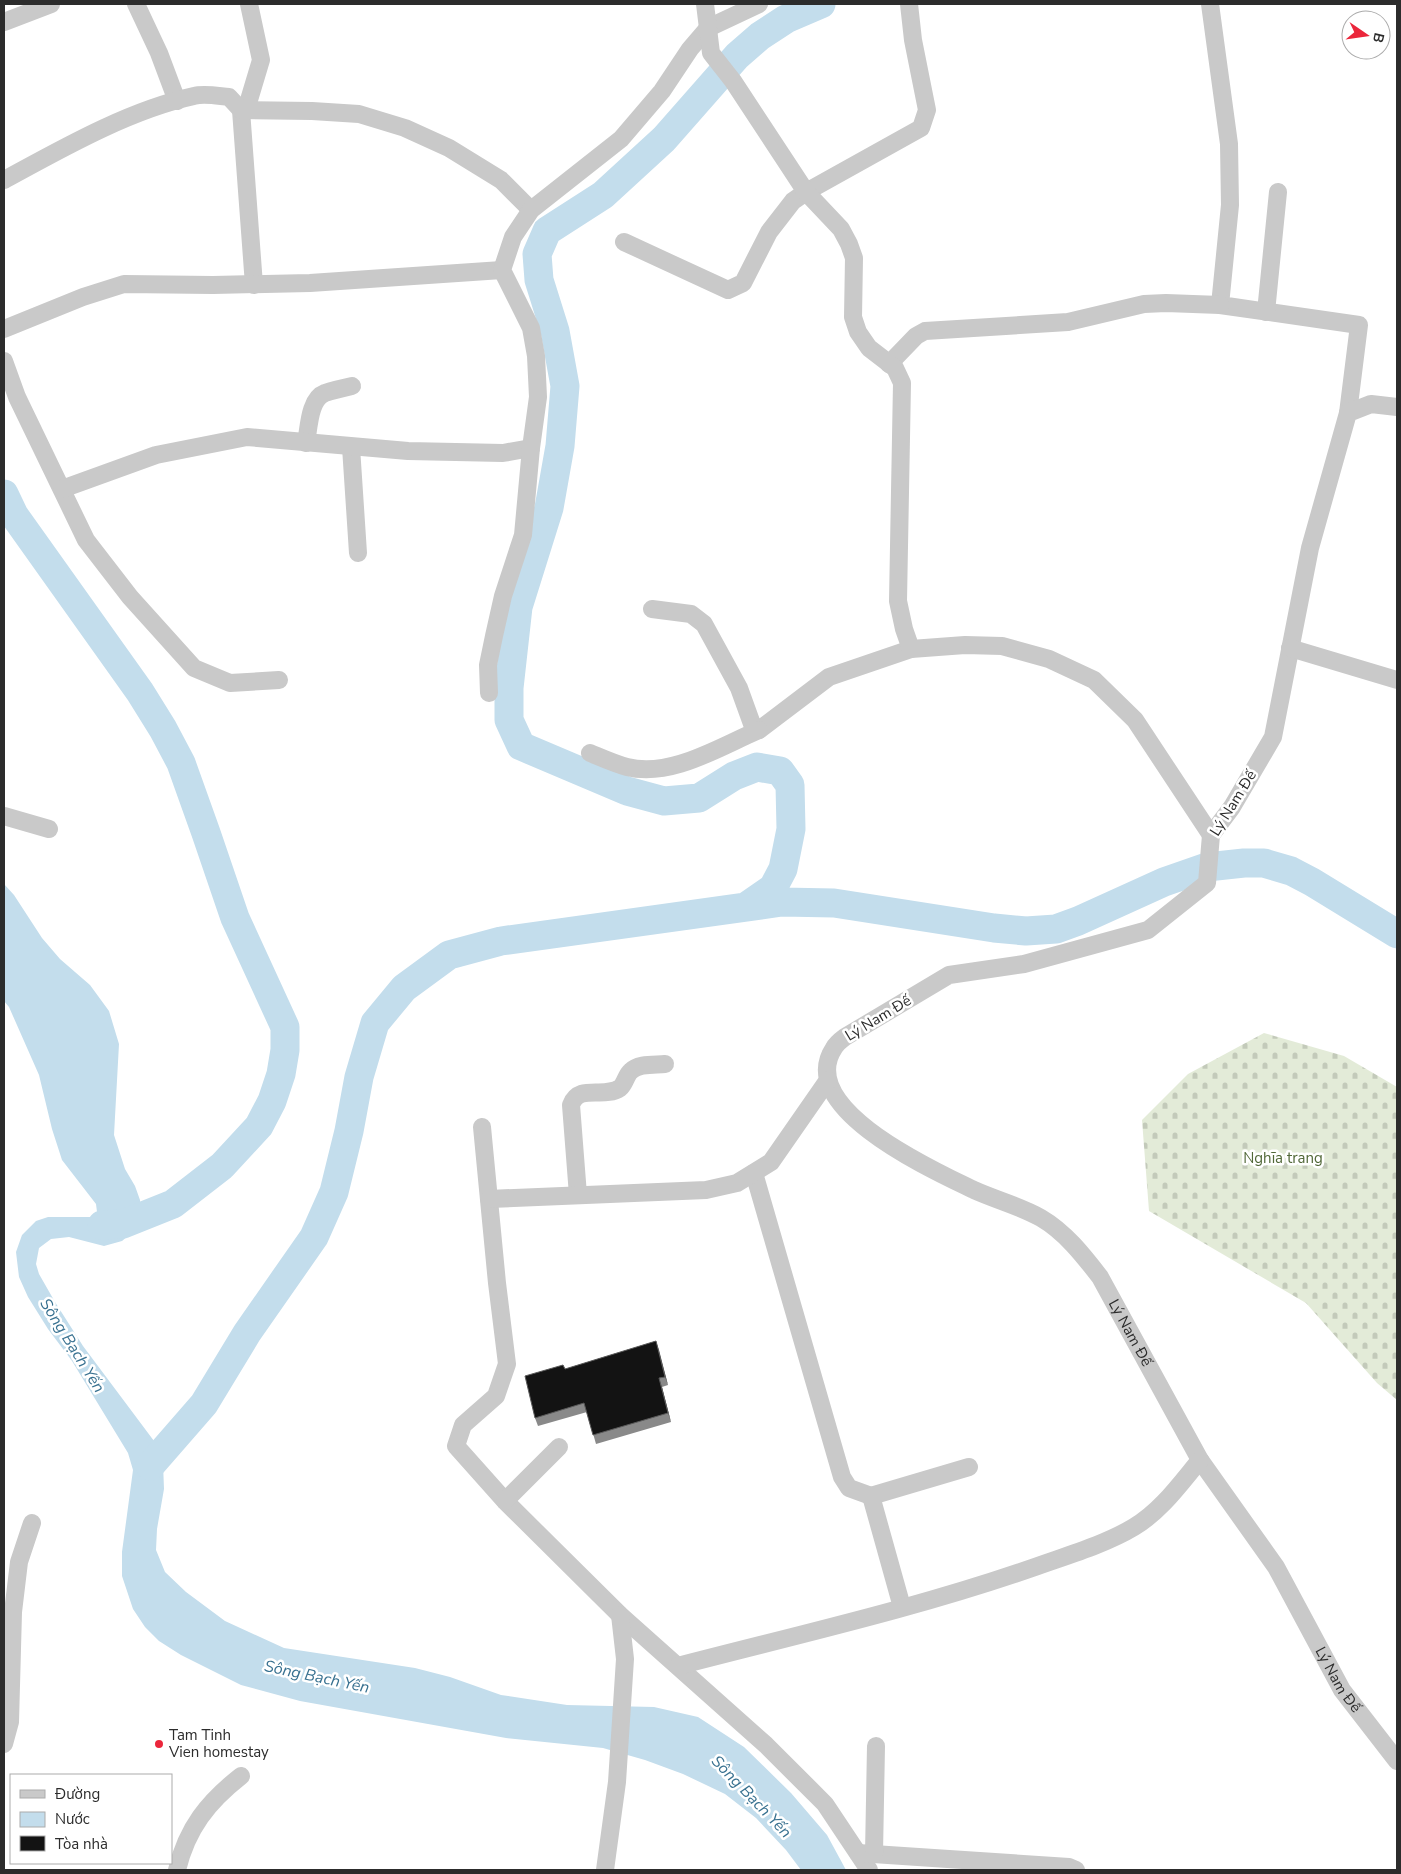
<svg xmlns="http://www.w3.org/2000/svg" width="1401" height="1874" viewBox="0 0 1401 1874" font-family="'Nunito Sans',sans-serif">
	<defs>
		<pattern id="cemetery-stones" width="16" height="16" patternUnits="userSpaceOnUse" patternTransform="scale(1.25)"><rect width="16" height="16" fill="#e3ebd8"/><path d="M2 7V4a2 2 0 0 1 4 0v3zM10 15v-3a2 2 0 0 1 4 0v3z" fill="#c3caba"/></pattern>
	</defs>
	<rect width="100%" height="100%" fill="#fff"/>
	<path fill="url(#cemetery-stones)" d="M1264,1033L1344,1056L1397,1087V1400L1377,1383L1306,1303L1149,1211L1142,1120L1188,1074Z"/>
	<path fill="#c3ddec" d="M4,884L14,895L42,938L60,959L90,985L109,1011L119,1044L114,1135L125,1169L135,1186L140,1200L141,1212L134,1231L122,1241L104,1246L69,1237L51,1239L39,1248L36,1264L39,1274L55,1302L83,1346L154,1441L163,1463L164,1489L157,1529L156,1550L165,1572L186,1592L225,1621L284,1648L415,1668L450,1677L501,1695L567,1705L654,1707L698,1717L744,1747L791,1793L827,1835L846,1870H801L786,1850L756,1818L725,1794L683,1774L645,1760L603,1748L506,1738L300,1701L241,1685L181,1655L159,1641L145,1627L133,1609L122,1576V1552L133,1470L128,1453L72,1361L48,1329L28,1297L19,1277L16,1252L22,1235L36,1221L48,1217H91L97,1212L96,1204L62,1160L52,1129L39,1075L9,1007L4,1001Z"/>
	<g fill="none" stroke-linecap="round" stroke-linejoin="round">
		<path stroke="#c3ddec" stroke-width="29" d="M4,494L14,515L140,692L163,729L181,763L206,833L235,918L285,1027V1050L281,1074L272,1101L259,1126L222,1166L173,1204L123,1224L102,1225
			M747,906L773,888L783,869L791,829L790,785L780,771L757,767L734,776L699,798L664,801L627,791L521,746L509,720V688L518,607L549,508L560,446L565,386L555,331L539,280L537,254L547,231L603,195L664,139L737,56L760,36L786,19L821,4
			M150,1466L204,1404L247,1333L314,1237L334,1192L349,1131L359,1077L375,1023L404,988L449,955L501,941L782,902L834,903L994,928L1026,931L1056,929L1078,921L1164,882L1207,867L1244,863H1264L1291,871L1312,882L1397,934"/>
		<g stroke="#c9c9c9" stroke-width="18">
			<path d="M136,4L159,53L177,101"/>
			<path d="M1210,4L1229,144L1230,205L1220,305L1359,325L1348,413"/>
			<path d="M4,22L51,4"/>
			<path d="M241,110L254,285"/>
			<path d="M246,110L261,60L249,4"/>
			<path d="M4,180C61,149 129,110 194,96C204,93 218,96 229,97L241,110L312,111L359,114L405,128L449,148L501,180L531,210"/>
			<path d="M624,242L728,290L743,283L769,232L793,201L806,192L921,128L927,110L913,40L909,4"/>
			<path d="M1266,312L1278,192"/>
			<path d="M4,329L83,297L124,284L213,285L310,283L502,270"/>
			<path d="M4,361L17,397L86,540L130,597L194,668L230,683L279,680"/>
			<path d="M889,364L916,336L925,331L1068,322L1144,304L1166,303L1220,305"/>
			<path id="s1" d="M1397,407L1371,404L1348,413L1310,548L1273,737L1232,807L1211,835L1207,883L1148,930L1024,964L949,975L845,1037C841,1040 836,1044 834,1048C794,1108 935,1171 974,1190C996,1200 1020,1206 1041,1218C1065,1232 1083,1255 1100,1277L1200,1460L1276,1567L1342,1690L1397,1761"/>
			<path d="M306,443C309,428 309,399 325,393C334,390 343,388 352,386"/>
			<path d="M351,447L358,553"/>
			<path d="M62,489L156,455L247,437L408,451L503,453L531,448"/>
			<path d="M652,609L691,614L704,624L739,688L752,724L759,730L829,677L911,649"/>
			<path d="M1290,648L1397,680"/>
			<path d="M489,693L488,665L494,636L503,596L523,535L531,448L538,397L536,356L531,328L502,270L513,237L531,210L621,139L662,91L690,49L708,28L759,4"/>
			<path d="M590,753C602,758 615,764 627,767C671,778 719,747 759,730"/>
			<path d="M4,816L49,829"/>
			<path d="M482,1127L497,1283L507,1364L496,1396L463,1425L456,1446L505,1501L620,1615L766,1745L825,1804L869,1870"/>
			<path d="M754,1173L842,1477L849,1488L871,1496"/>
			<path d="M578,1195L571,1105C579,1083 604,1099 620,1088C625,1084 626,1075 631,1071C638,1063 655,1065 665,1064"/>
			<path d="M489,1199L706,1190L737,1183L771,1162L828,1080"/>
			<path d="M505,1501L559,1447"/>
			<path d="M902,1607L871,1496L969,1467"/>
			<path d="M678,1666C797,1635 917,1608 1032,1568C1065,1556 1104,1545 1134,1527C1161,1511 1180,1484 1200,1460"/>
			<path d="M4,1744L10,1722L13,1612L19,1562L32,1523"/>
			<path d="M858,1853L1069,1867L1076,1870"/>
			<path d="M874,1854L876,1746"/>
			<path d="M177,1870C187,1828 208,1802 241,1776"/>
			<path d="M605,1870L617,1782L625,1659L620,1615"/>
		</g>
		<path stroke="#c9c9c9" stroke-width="18" d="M705,4L711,53L733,81L806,192L841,229L849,244L854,258L853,317L858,332L869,348L895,368L902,383L898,601L904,629L911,649L965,645L1002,646L1049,659L1094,680L1135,720L1211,835"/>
	</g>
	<path fill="#898989" d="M656,1341L668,1385L662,1387L671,1422L596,1444L587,1412L538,1426L535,1418L563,1365L565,1369Z"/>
	<path fill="#5a5a5a" d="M656,1341L659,1350L668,1385L665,1377Z
		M659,1378L662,1387L671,1422L668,1413Z"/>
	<path fill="#131313" stroke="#5a5a5a" d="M656,1341L665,1377L659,1378L668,1413L593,1435L584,1403L535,1418L525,1376L563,1365L565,1369Z"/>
	<circle fill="#eb263b" stroke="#fff" stroke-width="2" cx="159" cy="1744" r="5"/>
	<g text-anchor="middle" stroke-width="5" stroke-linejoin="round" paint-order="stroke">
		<g font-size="15" fill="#2c2c2c" stroke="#fff">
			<text transform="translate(1233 803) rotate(-58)" y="5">Lý Nam Đế</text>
			<text transform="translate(878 1018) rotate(-31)" y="5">Lý Nam Đế</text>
			<text dy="5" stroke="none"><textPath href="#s1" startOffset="1405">Lý Nam Đế</textPath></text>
			<text dy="5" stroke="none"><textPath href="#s1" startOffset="1810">Lý Nam Đế</textPath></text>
		</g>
		<g font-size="15" fill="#516838" stroke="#fff">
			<text x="1283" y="1163">Nghĩa trang</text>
		</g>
		<g font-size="15" fill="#2c2c2c" stroke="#fff" text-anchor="start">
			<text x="169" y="1740">Tam Tinh<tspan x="169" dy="17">Vien homestay</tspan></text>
		</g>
		<g font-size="16" font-style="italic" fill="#387190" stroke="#fff">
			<text transform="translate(73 1345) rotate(58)" y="6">Sông Bạch Yến</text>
			<text transform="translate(317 1676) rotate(12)" y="6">Sông Bạch Yến</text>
			<text transform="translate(752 1796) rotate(46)" y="6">Sông Bạch Yến</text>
		</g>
	</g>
	<rect width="1401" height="1874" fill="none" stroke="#2c2c2c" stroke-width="10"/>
	<rect x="10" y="1774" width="162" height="90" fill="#ffffff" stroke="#ababab"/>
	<rect x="20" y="1790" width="25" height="8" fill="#c9c9c9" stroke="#ababab"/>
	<text x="55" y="1799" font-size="15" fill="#2c2c2c">Đường</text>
	<rect x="20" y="1812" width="25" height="15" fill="#c3ddec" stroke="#ababab"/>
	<text x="55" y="1824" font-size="15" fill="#2c2c2c">Nước</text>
	<rect x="20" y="1836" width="25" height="15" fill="#131313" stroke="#ababab"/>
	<text x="55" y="1849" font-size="15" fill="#2c2c2c">Tòa nhà</text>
	<g transform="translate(1366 35) rotate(103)"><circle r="24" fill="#ffffff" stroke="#ababab"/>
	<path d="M0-4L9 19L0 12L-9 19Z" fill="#eb263b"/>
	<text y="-8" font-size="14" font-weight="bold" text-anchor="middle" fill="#2c2c2c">B</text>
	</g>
</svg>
